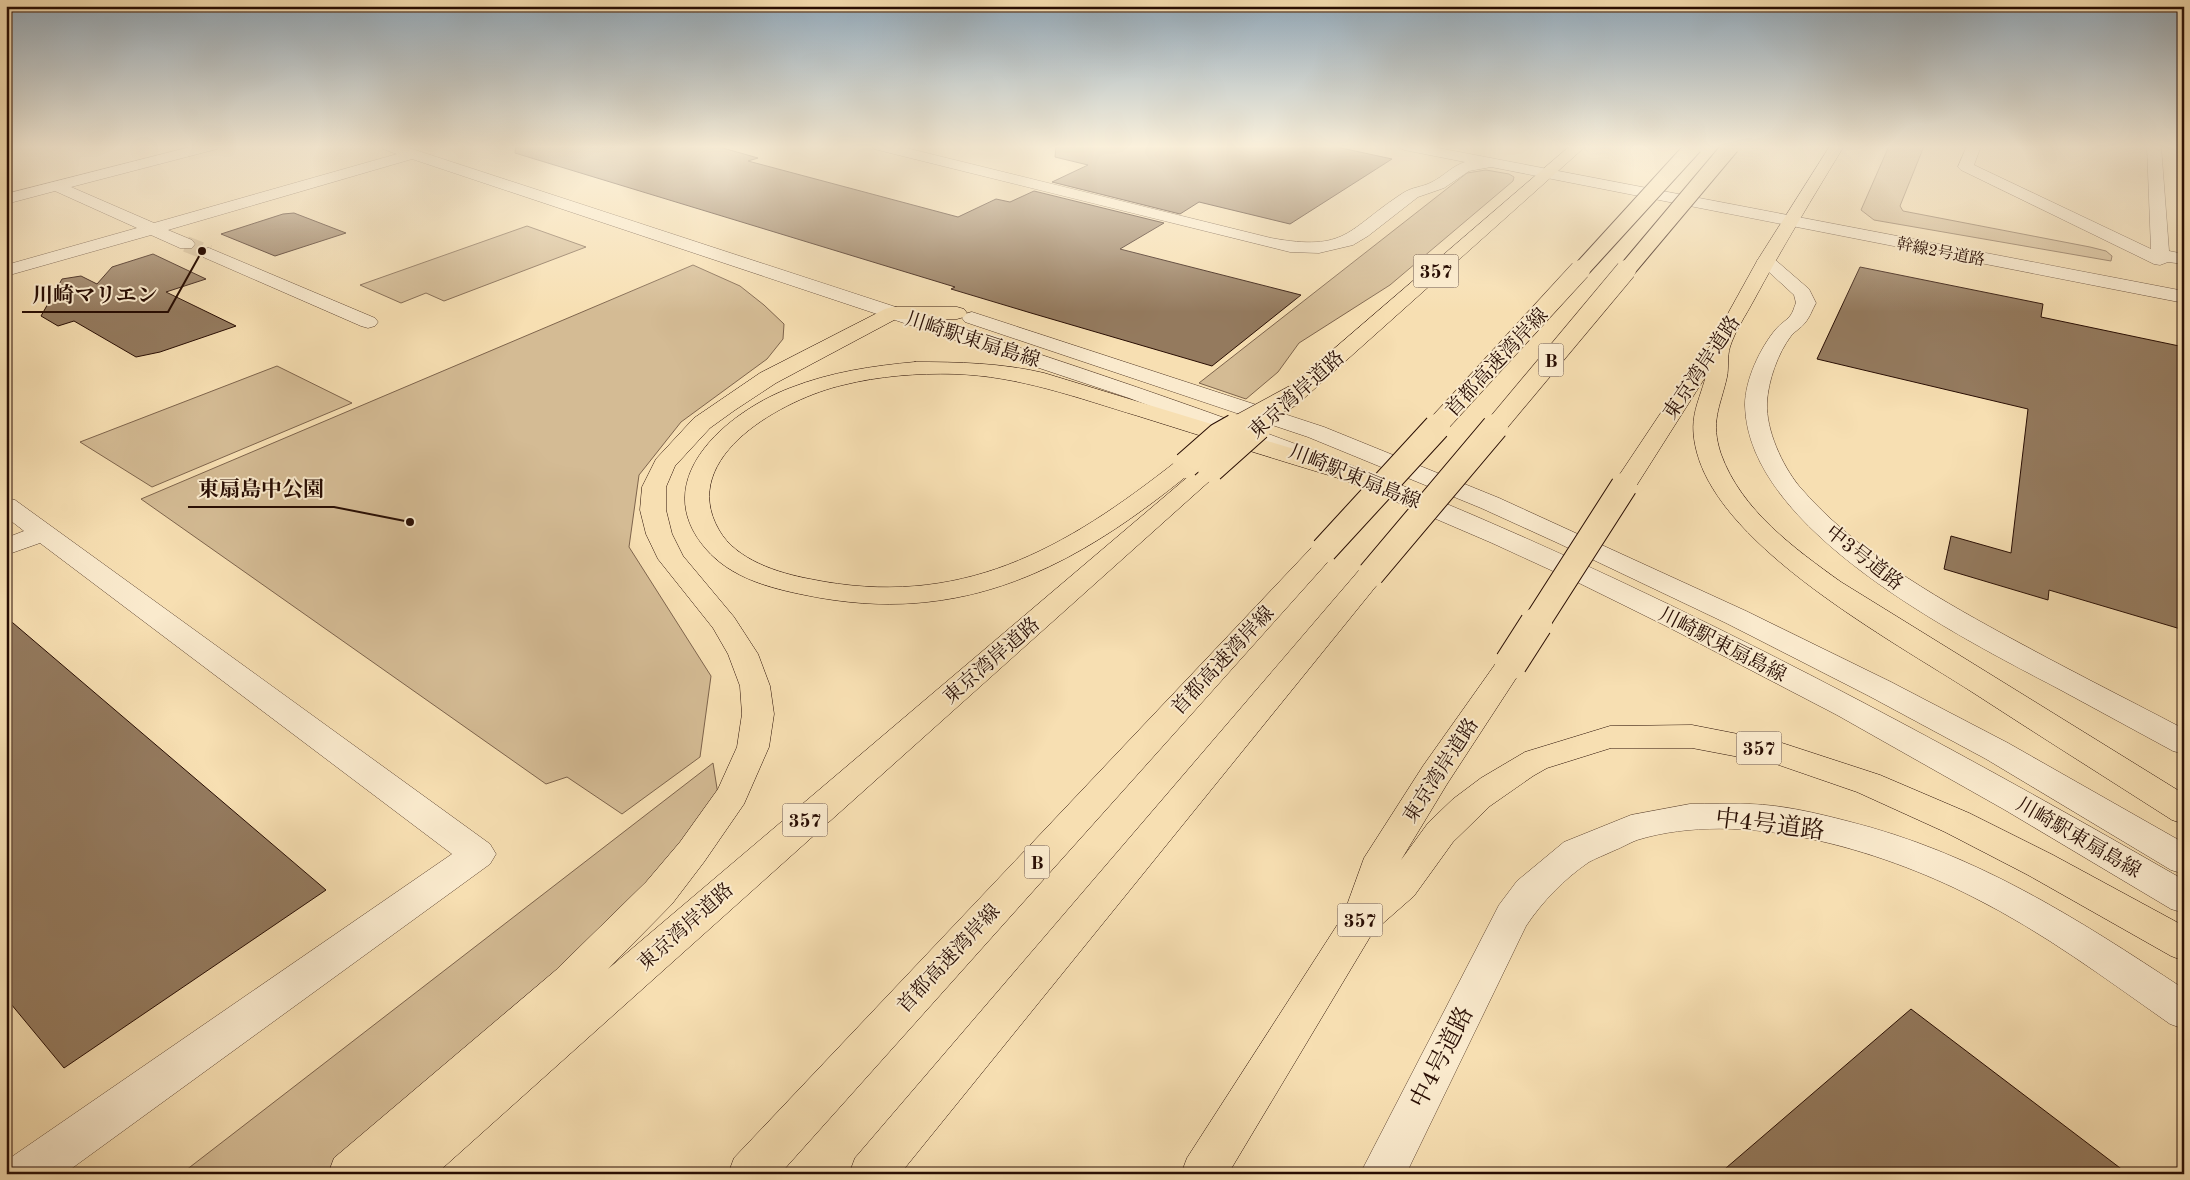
<svg xmlns="http://www.w3.org/2000/svg" width="2190" height="1180" viewBox="0 0 2190 1180" font-family="'Old Standard TT','Noto Serif JP',serif">
	<rect width="100%" height="100%" fill="#f7dfb2"/>
	<filter id="stains"><feTurbulence type="fractalNoise" baseFrequency=".004" numOctaves="4"/><feColorMatrix values="0 0 0 0 .2 0 0 0 0 .09 0 0 0 0 .02 0 0 0 .5 -.17"/></filter>
	<radialGradient id="worn" r=".72"><stop offset=".6" stop-color="#630" stop-opacity="0"/><stop offset="1" stop-color="#630" stop-opacity=".3"/></radialGradient>
	<path fill="#d4bb94" stroke="#7e644c" d="M1889,146H1924L1900,206L1903,211L2090,247L2106,251L2112,256L2111,261L1874,220L1861,210Z
		M1486,170L1509,174L1514,177L1513,181L1390,285L1299,343L1278,372L1246,399L1199,383L1467,173Z
		M527,226L586,247L444,301L426,293L401,303L360,285Z
		M693,265L740,286L764,305L784,324L783,339L767,359L681,422L639,475L629,547L711,676L700,757L622,814L567,777L546,784L141,499Z
		M277,366L352,403L152,487L80,442Z
		M713,763L719,801L601,937L331,1174H181Z"/>
	<path fill="#947a5e" stroke="#280d03" d="M516,146H716L758,158L748,161L958,217L996,199L1010,202L1034,191L1164,223L1120,249L1301,295L1212,366L1031,313L951,289L955,287L515,153Z
		M1056,146H1332L1392,159L1290,224L1199,202L1180,214L1052,182L1088,165L1055,157Z
		M294,213L346,233L275,256L221,234L283,214Z
		M153,254L206,279L166,292L236,326L160,352L136,357L74,321L58,326L41,316L62,279L81,276L97,284L112,267Z
		M1860,267L2043,304L2041,317L2184,347V630L2049,590L2048,600L1944,569L1951,536L2011,553L2028,409L1817,359Z
		M6,617L326,890L64,1068L6,998Z
		M1911,1009L2128,1174H1719Z"/>
	<g fill="none" stroke-linecap="round" stroke-linejoin="round">
		<path stroke="#d8c098" stroke-width="16" stroke-dasharray="16 8" stroke-linecap="butt" d="M186,244L209,253"/>
		<g stroke="#5c422f" stroke-width="1">
			<path id="minor" d="M194,146H219L217,149L71,187L154,223L397,154L383,149L381,146H403C572,201 742,257 911,312C1083,368 1255,425 1423,494C1686,603 1937,738 2184,880V913L2171,909L2005,810L1837,715L1666,626L1579,583L1492,543L1357,485L1129,398L412,159L168,230L192,240L195,244L192,248H180L151,235L6,276V265L137,228L55,191L6,204V194Z
				M872,146H898L1271,238C1348,252 1346,230 1403,193C1412,187 1423,187 1432,182C1444,176 1452,166 1465,162L1404,150L1397,146H1428L2184,291V303L1491,167L1469,171L1444,188L1418,197L1368,236L1353,245L1319,253L1290,252L874,149Z
				M1967,146H1981L1974,165L2151,249L2147,146H2161L2169,251L2184,254V264L2168,262L2160,265L2154,264L1961,170L1958,167Z
				M209,248L375,318L378,322L375,326L368,328L361,326L203,257L200,253L203,249Z
				M1766,256L1772,257L1809,289L1816,303C1812,310 1810,317 1805,323C1801,328 1795,331 1791,336C1778,353 1768,381 1767,403C1766,430 1782,465 1799,486C1854,550 1930,594 2003,634C2063,667 2123,697 2184,729V754L2173,751C2134,730 2096,709 2057,688C1960,637 1747,530 1745,405C1745,380 1760,348 1776,329C1780,324 1786,321 1790,316C1793,313 1794,307 1796,303L1794,295L1757,261L1760,257Z
				M972,312L1324,427L1499,498L1746,611L1891,682L2008,743L2184,843V874L2171,870L1986,759L1869,696L1726,623L1560,544L1481,508L1308,437L965,322L962,318L965,314Z
				M6,498L15,500L490,844L496,854L490,864L64,1174H6L10,1158L452,854L40,543L6,555V538L24,531L6,517Z
				M1690,804C1710,804 1730,803 1750,804C1783,805 1816,813 1847,821C1975,853 2075,917 2184,989V1029L2170,1024C2106,979 2043,932 1973,897C1879,849 1741,808 1637,840C1629,843 1621,848 1613,851C1605,855 1596,858 1589,862C1564,879 1542,902 1526,926L1406,1174H1360L1499,905L1517,881L1564,842L1631,815Z"/>
		</g>
		<g stroke="#280d03" stroke-width="1">
			<path id="highway" d="M1570,146H1586L1302,400L1294,402L1286,400L1283,395L1286,390Z
				M1830,146H1844C1813,197 1782,248 1754,300C1746,315 1735,331 1730,347C1727,356 1729,368 1727,377C1720,408 1710,421 1721,454C1741,510 1795,549 1841,582L2184,794V824L2172,820C2105,777 2038,735 1972,692C1891,640 1723,549 1697,453C1688,419 1697,407 1706,376L1633,491L1624,493L1615,491L1612,486L1688,372L1710,346L1757,261Z
				M892,307H957L964,309L967,313L964,317L957,319H896L776,383L735,410L710,428L675,466L666,487V510L672,534L683,556L734,617L758,654L770,686L774,714L769,747L744,804L704,862L672,904L608,969L1203,464L1211,462L1219,464L1223,469L436,1174H328L334,1158L556,970L646,882L680,842L718,789L737,747L742,714L740,686L728,654L713,628L658,559L646,534L640,510L642,487L656,459L694,418L760,373L885,309Z
				M915,362C958,362 1002,363 1044,373L1366,471L1369,476L1366,481L1357,483L1348,481C1278,460 1208,438 1138,416C1078,398 1019,376 955,374C917,373 879,376 843,385C786,398 676,456 719,530C736,560 778,573 810,579C960,610 1064,550 1178,460L1186,458L1194,460L1198,465L1194,470C1076,567 963,628 805,595C770,588 731,578 706,549C646,480 727,412 790,388C831,372 872,366 915,362Z
				M1324,542L1333,544L1337,550L1333,556L780,1174H728L734,1158L1315,544Z
				M1371,566L1381,568L1385,574L1381,580L900,1174H849L855,1158L1361,568Z
				M1511,653L1521,656L1526,663L1447,784L1401,860L1428,823L1453,799L1481,778L1525,752L1610,726L1692,725L1779,742L1880,775L1969,813L2053,855L2184,926V961L2171,956L2028,875L1945,832L1857,792L1776,764L1692,748H1611L1547,768L1533,776L1490,806L1453,842L1414,896L1373,932L1228,1174H1181L1187,1158L1343,916L1364,858L1423,766L1501,656Z"/>
		</g>
		<use href="#minor" fill="#faeacd" fill-rule="evenodd"/>
		<use href="#highway" fill="#f7dfb2" fill-rule="evenodd"/>
		<g stroke="#280d03" stroke-width="18" stroke-linecap="butt">
			<path id="highway-bridge-far3" d="M1579,272L1694,146
				M1625,272L1731,146"/>
		</g>
		<g stroke="#280d03" stroke-width="21" stroke-linecap="butt">
			<path id="highway-bridge-far2" d="M1233,428L1294,395
				M1256,428L1260,425
				M1435,428L1580,270
				M1494,428L1626,270"/>
		</g>
		<g stroke="#280d03" stroke-width="28" stroke-linecap="butt">
			<path id="highway-bridge-far1" d="M1186,465L1219,436L1235,427
				M1211,469L1258,427
				M1324,550L1437,427
				M1371,574L1495,427
				M1535,625L1624,486"/>
		</g>
		<g stroke="#280d03" stroke-width="34" stroke-linecap="butt">
			<path id="highway-bridge" d="M1511,663L1536,624"/>
		</g>
		<use href="#highway-bridge-far3" stroke="#f7dfb2" stroke-width="16"/>
		<use href="#highway-bridge-far2" stroke="#f7dfb2" stroke-width="20"/>
		<use href="#highway-bridge-far1" stroke="#f7dfb2" stroke-width="26"/>
		<use href="#highway-bridge" stroke="#f7dfb2" stroke-width="32"/>
	</g>
	<linearGradient id="sky" x2="0" y2="1"><stop stop-color="#92a9ba"/><stop offset="0.47" stop-color="#fbf1dc"/><stop offset="1" stop-color="#fbf1dc" stop-opacity="0"/></linearGradient>
	<rect width="2190" height="312" fill="url(#sky)"/>
	<g text-anchor="middle" stroke-width="4" stroke-linejoin="round" paint-order="stroke">
		<g font-size="16" fill="#280d03" stroke="#faeacd">
			<text transform="translate(1941 251) rotate(11)" y="6">幹線2号道路</text>
		</g>
		<g fill="#faeacd" stroke="#674f40" stroke-width="1">
			<rect x="1413.5" y="254.5" width="45" height="33" rx="4"/>
			<rect x="1538.5" y="343.5" width="25" height="33" rx="4"/>
			<rect x="1736.5" y="731.5" width="45" height="33" rx="4"/>
			<rect x="782.5" y="803.5" width="45" height="33" rx="4"/>
			<rect x="1024.5" y="845.5" width="25" height="33" rx="4"/>
			<rect x="1337.5" y="903.5" width="45" height="33" rx="4"/>
		</g>
		<g font-size="19" font-weight="bold" fill="#280d03">
			<text x="1436" y="278">357</text>
			<text x="1551" y="367">B</text>
			<text x="1759" y="755">357</text>
			<text x="805" y="827">357</text>
			<text x="1037" y="869">B</text>
			<text x="1360" y="927">357</text>
		</g>
		<g font-size="20" fill="#280d03" stroke="#faeacd">
			<text transform="translate(973 339) rotate(18)" y="7">川崎駅東扇島線</text>
			<text transform="translate(1496 362) rotate(-47)" y="7">首都高速湾岸線</text>
			<text transform="translate(1701 367) rotate(-56)" y="7">東京湾岸道路</text>
			<text transform="translate(1296 394) rotate(-42)" y="7">東京湾岸道路</text>
			<text transform="translate(1355 476) rotate(22)" y="7">川崎駅東扇島線</text>
			<text transform="translate(1865 557) rotate(38)" y="7">中3号道路</text>
			<text transform="translate(1723 644) rotate(27)" y="7">川崎駅東扇島線</text>
			<text transform="translate(991 660) rotate(-41)" y="7">東京湾岸道路</text>
			<text transform="translate(1222 660) rotate(-47)" y="7">首都高速湾岸線</text>
			<text transform="translate(1440 770) rotate(-57)" y="7">東京湾岸道路</text>
			<text transform="translate(2079 837) rotate(30)" y="7">川崎駅東扇島線</text>
			<text transform="translate(685 926) rotate(-42)" y="7">東京湾岸道路</text>
			<text transform="translate(948 958) rotate(-47)" y="7">首都高速湾岸線</text>
		</g>
		<g font-size="24" fill="#280d03" stroke="#faeacd">
			<text transform="translate(1770 824) rotate(7)" y="8">中4号道路</text>
			<text transform="translate(1441 1057) rotate(-63)" y="8">中4号道路</text>
		</g>
	</g>
	<path fill="none" stroke="#280d03" stroke-width="2" d="M202 251L168 312H22M410 522L334 507H188"/>
	<g fill="#280d03" stroke="#faeacd" stroke-width="2">
		<circle cx="202" cy="251" r="5"/>
		<circle cx="410" cy="522" r="5"/>
	</g>
	<g font-size="21" text-anchor="middle" font-weight="bold" fill="#280d03" stroke="#faeacd" stroke-width="4" stroke-linejoin="round" paint-order="stroke">
		<text x="95" y="302">川崎マリエン</text>
		<text x="261" y="496">東扇島中公園</text>
	</g>
	<rect width="2190" height="1180" fill="none" stroke="#f7dfb2" stroke-width="25"/>
	<rect x="8" y="8" width="2175" height="1165" fill="none" stroke="#280d03" stroke-width="2.5"/>
	<rect x="12" y="12" width="2165" height="1155" fill="none" stroke="#280d03"/>
	<rect width="100%" height="100%" filter="url(#stains)"/>
	<rect width="100%" height="100%" fill="url(#worn)"/>
</svg>
